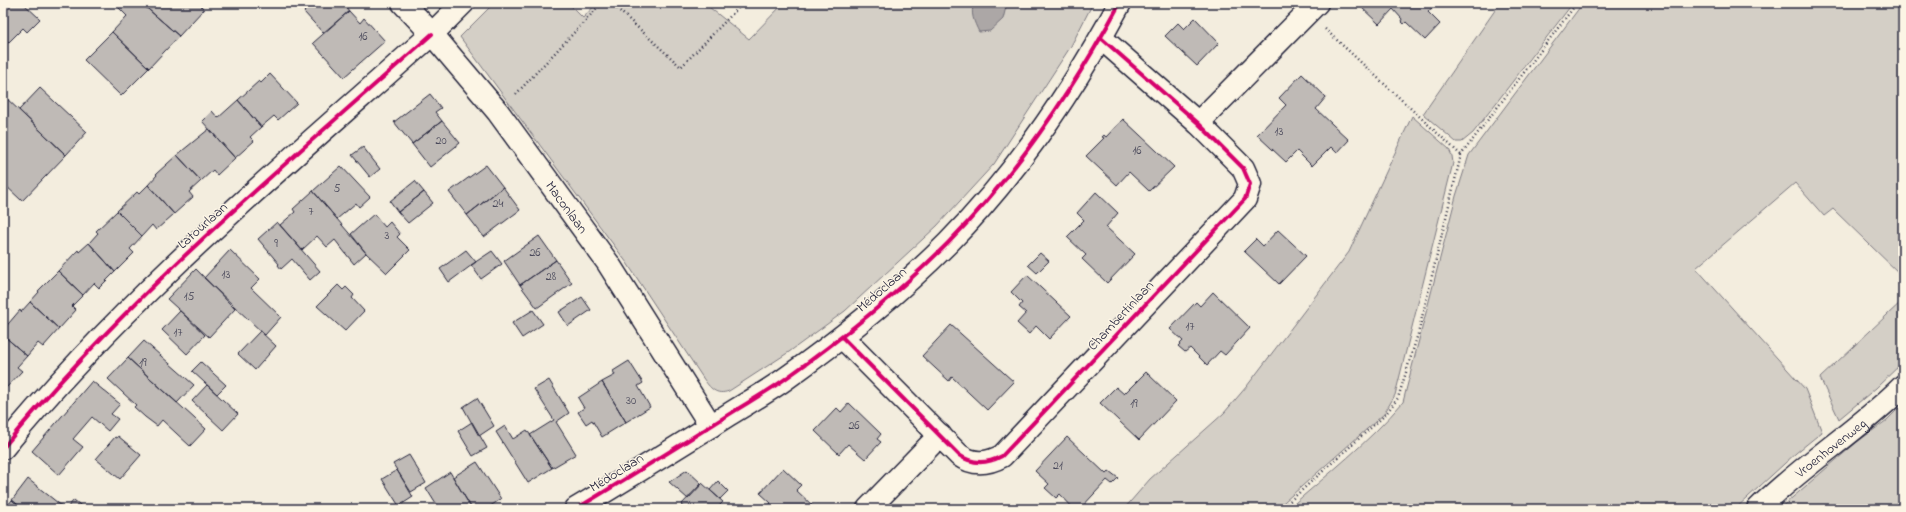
<svg xmlns="http://www.w3.org/2000/svg" width="1906" height="512" viewBox="0 0 1906 512" font-family="'Indie Flower',sans-serif">
	<rect width="100%" height="100%" fill="#f3edde"/>
	<filter id="ink" filterUnits="userSpaceOnUse"><feTurbulence type="fractalNoise" baseFrequency=".025" numOctaves="2"/><feDisplacementMap in="SourceGraphic" scale="8" xChannelSelector="R" yChannelSelector="G"/><feConvolveMatrix kernelMatrix="1 2 1 2 8 2 1 2 1" color-interpolation-filters="sRGB"/></filter>
	<g filter="url(#ink)">
		<path fill="#d4cfc6" stroke="#7b7880" d="M494,3H568L583,18L597,3H704L749,39L784,3H1093L1071,46L994,164L937,226L845,311L789,352L729,391C716,396 710,388 703,378L627,263L460,37Z
			M1500,3H1573L1473,133L1462,142H1456L1423,114Z
			M1583,3H1903V277L1833,209L1824,216L1795,183L1696,268L1805,389L1822,432L1796,453L1735,509H1288C1327,475 1369,442 1403,402L1456,196L1469,155Z
			M1412,116L1449,149L1452,156L1453,163L1395,395L1384,414L1276,509H1124L1150,479L1224,413L1247,386L1349,252Z
			M1903,300V362L1876,388L1839,419L1820,378Z
			M1903,404V509H1779L1857,442L1887,420Z"/>
		<path fill="#aca7a6" stroke="#75727b" d="M974,3H1007L1003,19L990,31L979,32C974,22 970,13 974,3Z"/>
		<path fill="#bfbab6" stroke="#22223b" d="M3,3H23L40,19L27,32L23,28L7,44L3,39Z
			M114,3H141L179,36L149,68L112,32L127,16Z
			M141,3H198L204,9L179,36Z
			M303,3H343L349,11L323,33L304,12L305,11L301,5Z
			M1363,3H1436L1428,12L1440,24L1425,40L1406,22L1404,24L1401,21L1402,19L1393,9L1379,24L1360,6Z
			M349,11L360,23L364,18L385,41L344,77L313,43Z
			M1195,18L1219,43L1197,66L1165,36L1178,23L1184,29Z
			M112,32L149,68L121,96L84,60Z
			M270,74L297,103L278,120L274,116L261,127L238,100L259,81L261,83Z
			M1302,74L1326,97L1316,109L1349,140L1337,153L1331,147L1312,166L1297,151L1286,162L1257,135L1286,105L1279,98Z
			M40,88L87,132L66,155L19,110Z
			M430,94L441,108L435,112L442,121L412,144L394,122Z
			M3,95L66,155L22,201L3,183Z
			M238,100L261,127L250,137L254,141L235,158L202,121L212,111L218,118Z
			M1123,119L1174,167L1149,191L1129,172L1117,185L1086,156L1104,138L1102,137L1104,135L1106,137Z
			M442,121L460,143L430,167L412,144Z
			M209,129L235,158L217,175L213,170L201,181L177,155Z
			M363,147L380,169L370,177L352,155Z
			M177,155L201,181L189,192L193,197L174,214L148,185L157,175L156,174Z
			M486,165L503,187L467,215L449,192Z
			M341,166L370,197L359,207L356,203L337,219L313,191Z
			M415,181L424,192L398,212L390,201Z
			M148,185L174,214L156,230L152,225L142,236L117,211L137,192L139,194Z
			M503,187L520,210L484,237L467,215Z
			M313,191L366,253L354,264L335,240L327,247L317,236L302,250L280,225L295,212L293,209Z
			M424,192L433,203L408,223L398,212Z
			M1096,192L1118,213L1106,227L1135,254L1107,283L1082,259L1086,255L1067,237L1084,220L1077,213Z
			M117,211L142,236L130,249L134,253L115,272L89,243L98,233L96,231Z
			M374,214L385,227L390,222L400,234L397,237L410,250L387,273L366,253L351,234Z
			M277,222L320,271L310,280L292,259L281,269L278,265L279,264L258,239Z
			M1278,230L1306,256L1279,284L1244,251L1256,239L1263,246Z
			M539,236L556,260L520,285L504,261Z
			M89,243L115,272L99,288L94,283L83,295L58,271L78,250L79,252Z
			M230,250L260,279L251,288L281,317L265,335L204,278Z
			M466,250L476,262L449,282L440,269Z
			M492,251L502,264L481,279L471,265Z
			M1040,253L1049,261L1037,273L1028,265Z
			M556,260L572,283L537,308L520,285Z
			M196,269L235,309L209,337L167,299Z
			M58,271L83,295L72,306L76,310L59,329L30,302L39,292L38,291Z
			M1027,275L1071,316L1049,339L1036,326L1029,334L1017,323L1026,313L1019,307L1022,303L1011,292Z
			M338,285L343,290L346,287L354,295L352,298L364,311L345,331L317,306Z
			M1213,292L1250,328L1225,355L1220,351L1207,365L1190,348L1185,352L1178,346L1183,341L1170,329L1196,302L1200,306Z
			M582,297L591,310L568,326L559,312Z
			M30,302L59,329L43,347L38,343L27,356L3,335V330L20,310L21,312Z
			M533,310L543,324L522,338L512,323Z
			M180,311L205,335L187,354L162,330Z
			M951,325L1014,382L987,410L952,377L949,381L922,356Z
			M260,331L276,346L255,370L238,354Z
			M3,335L27,356L17,367L22,371L5,389L3,388Z
			M144,341L194,385L177,403L128,358Z
			M128,358L206,429L190,446L162,420L157,426L145,417L134,407L136,405L108,379Z
			M629,361L643,383L638,386L650,407L626,422L602,382L615,375L613,371Z
			M201,362L226,385L217,394L192,371Z
			M1146,372L1176,401L1139,440L1100,403L1116,387L1124,394Z
			M549,380L569,413L556,422L576,454L552,468L530,435L554,420L534,389Z
			M92,381L120,404L111,414L118,419L108,431L92,417L73,439L83,447L59,475L32,451Z
			M602,382L626,422L602,437L592,420L586,424L578,412L584,408L578,398Z
			M207,385L238,414L223,430L192,401Z
			M477,398L494,426L479,436L463,407Z
			M849,403L881,434L877,439L881,442L865,459L848,444L839,454L815,431L837,408L841,412Z
			M472,422L487,448L473,456L458,431Z
			M505,426L513,439L527,430L552,468L528,483L496,432Z
			M118,436L141,455L120,479L96,459L115,437L117,438Z
			M1067,437L1106,474L1109,471L1118,478L1112,484L1107,480L1080,509H1074L1060,494L1056,498L1045,488L1049,484L1035,471Z
			M409,455L426,483L411,492L393,464Z
			M477,462L501,499L486,509H472L453,477Z
			M783,468L801,485L796,490L813,506L810,509H765L771,503L760,493Z
			M397,470L413,497L399,506L382,479Z
			M687,470L702,484L688,499L669,482Z
			M450,472L453,477L472,509H439L426,488Z
			M28,479L63,507L61,509H23L12,500Z
			M718,481L728,491L720,499L710,490Z
			M702,483L723,502L716,509H686L681,505Z
			M12,500L23,509H5Z
			M74,500L85,509H66Z"/>
		<g fill="none" stroke-linecap="round" stroke-linejoin="round">
			<g stroke="#22223b" stroke-width="25">
				<g id="minor">
					<path id="s1" d="M403,3L432,34L498,112L608,263L711,426"/>
					<path d="M1198,123L1317,3"/>
					<path d="M842,337L959,455C973,465 987,464 1002,456L1245,199L1250,184L1243,168L1198,123L1101,38"/>
					<path d="M3,448C129,294 284,166 432,34L463,3"/>
					<path d="M576,509C627,478 678,447 728,415C747,403 767,392 785,379C843,338 898,293 948,243C1017,173 1073,90 1120,3"/>
					<path d="M868,509L940,435"/>
					<path id="s2" d="M1758,509C1803,464 1858,431 1903,386"/>
				</g>
			</g>
			<path stroke="#22223b" stroke-width="2.5" stroke-dasharray="1 3" stroke-linecap="butt" d="M611,3L681,67L743,3
				M1325,29L1461,155
				M516,94L602,3
				M1281,509L1385,415L1398,398L1418,334L1461,155L1577,3"/>
			<use href="#minor" stroke="#fcf5e5" stroke-width="22"/>
			<g stroke="#fcf5e5" stroke-width="6">
				<path id="cycleway" d="M842,337L959,455C973,465 987,464 1002,456L1245,199L1250,184L1243,168L1198,123L1101,38
					M3,448C129,294 284,166 432,34
					M576,509C627,478 678,447 728,415C747,403 767,392 785,379C843,338 898,293 948,243C1017,173 1073,90 1120,3"/>
			</g>
			<use href="#cycleway" stroke="#d6006c" stroke-width="4"/>
		</g>
	</g>
	<g text-anchor="middle" stroke-width="3" stroke-linejoin="round" paint-order="stroke">
		<g font-size="12" fill="#49485a">
			<text x="363" y="40">16</text>
			<text x="1279" y="135">13</text>
			<text x="441" y="144">20</text>
			<text x="1137" y="154">16</text>
			<text x="337" y="192">5</text>
			<text x="498" y="207">24</text>
			<text x="311" y="215">7</text>
			<text x="387" y="239">3</text>
			<text x="276" y="247">9</text>
			<text x="535" y="256">26</text>
			<text x="226" y="278">13</text>
			<text x="551" y="280">28</text>
			<text x="189" y="300">15</text>
			<text x="1190" y="330">17</text>
			<text x="178" y="336">17</text>
			<text x="143" y="366">19</text>
			<text x="631" y="404">30</text>
			<text x="1134" y="407">19</text>
			<text x="854" y="429">26</text>
			<text x="1058" y="469">21</text>
		</g>
		<g font-size="14" fill="#22223b" stroke="#fcf5e5">
			<text dy="5" stroke="none"><textPath href="#s1" startOffset="262">Maconlaan</textPath></text>
			<text transform="translate(202 225) rotate(-42)" y="5">Latourlaan</text>
			<text transform="translate(881 289) rotate(-41)" y="5">Médoclaan</text>
			<text transform="translate(1120 315) rotate(-47)" y="5">Chambertinlaan</text>
			<text dy="5" stroke="none"><textPath href="#s2" startOffset="95">Vroenhovenweg</textPath></text>
			<text transform="translate(616 472) rotate(-32)" y="5">Médoclaan</text>
		</g>
	</g>
	<rect width="1906" height="512" fill="none" stroke="#fcf5e5" stroke-width="16"/>
	<rect x="8" y="8" width="1890" height="496" fill="none" stroke="#22223b" stroke-width="1.5" filter="url(#ink)"/>
</svg>
